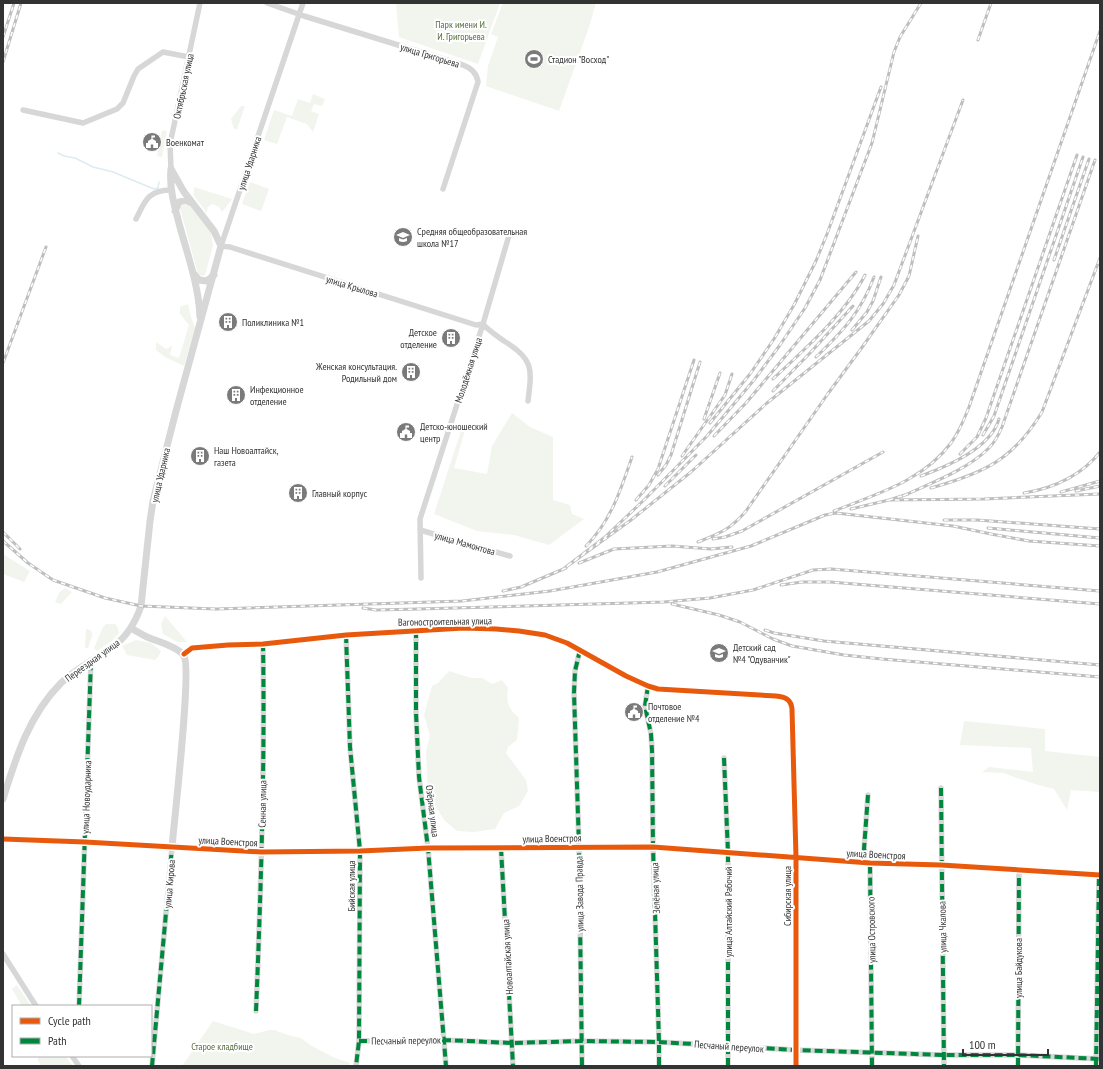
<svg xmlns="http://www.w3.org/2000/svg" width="1103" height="1069" viewBox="0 0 1103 1069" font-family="'PT Sans Narrow',sans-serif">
	<rect width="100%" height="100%" fill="#fff"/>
	<path fill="#f1f5ed" d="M396,3H500L478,64L399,37Z
		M503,3H596L589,27L559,111L486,86L488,66L498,37L491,34Z
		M313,94L325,99L322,106L314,104L311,111L319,114L313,132L307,124L287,117L277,144L264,140L274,110L292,116L298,99L310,103Z
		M241,106H245L237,129H234L231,119Z
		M162,130L167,131L162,157L157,156Z
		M250,182L269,189L261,211L242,204Z
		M194,187L232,199L222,212L219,207L213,204C208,206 207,208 207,213L194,196Z
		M184,203H188L211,232L213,246L205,275L202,276L198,274L180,208Z
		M188,304L190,314L195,328L184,366L165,357L156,350V342L166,349L172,346L170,355L179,358L189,325L180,314V307Z
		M512,413L530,427L553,437V500L570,505L572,514L584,519L549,545L514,535L477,531L434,514L462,428L465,430L454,468L487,474L492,446Z
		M3,554L30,571L24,582L3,574Z
		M65,588L72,592L61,604L55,602L59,593Z
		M165,616L187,642H177L163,634L161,624Z
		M106,624H115L117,626L119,633L113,640L97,651L94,648L103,627Z
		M86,629H88L92,632V636L88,648H85Z
		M136,640L151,643L161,651L158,657L155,660L127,655L122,646Z
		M449,671L471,678H482L492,684L502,680L508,688C506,703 508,708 519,718L517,740L508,747L506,753L526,780L528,791L519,806L504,813L495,829L474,832L457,831L445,821L428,795L426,751L430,736L424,715L432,686L438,683Z
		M964,721L1045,729V751L1100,757V792L1071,790L1067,810L1054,789L1035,784L1003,773L982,772L989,767L1033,772L1031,748L960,745Z
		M17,985L31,1006H22L12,989Z
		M213,1021L254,1034L269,1030H274L291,1036L301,1038L310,1045L333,1057L350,1063L349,1066H182Z
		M38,1056H65L73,1066H41L38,1060Z"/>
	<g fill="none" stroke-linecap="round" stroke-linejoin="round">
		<path stroke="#ddebf3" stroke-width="1.5" d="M58,153L64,156L75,158L93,167L113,172L154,189L158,188L159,182"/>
		<path stroke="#d7d7d7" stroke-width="5.5" d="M267,3L304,16L463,65C471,68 477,73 478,82L443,189
			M303,3L221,246L230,247L476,325L483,324C489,331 496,335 504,341C534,359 532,369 528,401
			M23,110L83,123L117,109L123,103L134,76L138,69L163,52L189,57
			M171,169L170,144L200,3
			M136,219C145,201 148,190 171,190
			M420,530L510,556
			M421,578L420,519L483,324L510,232
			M416,630V713L419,777L428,848L446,1066
			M346,635L350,747L360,851L359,1041L356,1066
			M580,650L575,671L574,693L579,846L582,1066
			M184,654L192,648L228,645L263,644L346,635L464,628L496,629L519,631L545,635L567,643L626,676L648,686L658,689L776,696C785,697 791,699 792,709L796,857V1066
			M648,686L645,706L651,734L652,750L653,847L659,1042V1066
			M724,758L728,853V1066
			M941,788L944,1066
			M868,795L864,849L870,863L872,1066
			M3,839L85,842L172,847L152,1066
			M501,848L513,1066
			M3,954L36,1006
			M79,1006L91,660
			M256,1011C261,889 265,766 263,644
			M359,1041L444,1040L512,1043L582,1041L659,1042L796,1050L944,1055H1018L1100,1059
			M72,1056L79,1066
			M1018,1066L1019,869
			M1096,1066L1099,875"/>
		<path stroke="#d7d7d7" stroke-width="7" d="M171,169C169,189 175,208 180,227C188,256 199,287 200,317
			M175,211L179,202L186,200L192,203
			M194,274L199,280L207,281L214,275
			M131,628C136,631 141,634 147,637C156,641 179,647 184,656C192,668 174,822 172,847L261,852L360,851L428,848L653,847L870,863L941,865L1100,875
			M3,799C16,757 29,715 61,683C77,667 97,659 114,646C127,636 136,621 141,606L150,521L153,501L176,411L221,246L214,231L184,192L171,169"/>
		<g stroke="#bebebe" stroke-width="3">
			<path id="rail" d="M921,3L900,37L894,52L872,143L820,280L805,308L780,345L754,380L707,436L645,499L605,537L562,570L631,520L691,472L767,403L869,321L883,304L894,285L963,100
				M3,37L14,3
				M978,40L991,3
				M3,62L21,3
				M1054,260L1089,159
				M852,330L867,312L873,301L881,277
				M816,357C843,331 861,312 874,277
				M3,363L46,247
				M773,379C804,350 846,313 865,275
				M773,391L811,352L853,306
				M704,419L720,373
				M710,423L750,374L774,339L794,305L816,261L827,234L881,87
				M983,435L994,416L1083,157
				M714,436L746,403L856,272
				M960,454L977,437L986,418L1077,155
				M682,456L725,395L732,374
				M658,475L666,465L671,455L700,362
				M921,476C948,466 991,448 999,419
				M665,486L696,455
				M931,488C984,473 1013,460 1042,412L1100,258
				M1076,491L1100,486
				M1061,492L1100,481
				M1024,493C1054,488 1081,476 1100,452
				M903,496C931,483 967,470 989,448C995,442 999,434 1002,427L1095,160
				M636,500L649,485L658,469L694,360
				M889,500L908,494
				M851,509L889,500L984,499L1100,494
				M834,511C876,494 923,481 951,443C959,432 964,420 969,407L1100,31
				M944,520H977L1100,529
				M988,528L1100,538
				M3,532L20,549
				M713,539L725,537L742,531L883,452
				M3,541L28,563L53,580L105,598L141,606L216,609L462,601L550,591L657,572L751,546L825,515L836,513L953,526L991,534L1029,541L1100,546
				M698,542C720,533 730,530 746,511L827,395L863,346L899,295L909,276L918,236
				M586,546C611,521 621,489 632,457
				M579,563L614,549L672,546L711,549L732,547
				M781,585L802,582H830L1100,604
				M503,591L521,587L566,568
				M672,604L719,615L740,622L773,639L792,646L844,655L882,659L1100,677
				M363,608L376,610L418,609L664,602L710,598L753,590L813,570L831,569L1100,591
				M765,630L774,633L824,641L1100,665"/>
		</g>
		<use href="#rail" stroke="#fff" stroke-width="1.5" stroke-dasharray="4.5" stroke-linecap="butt"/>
		<path stroke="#00873e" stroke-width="4" stroke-dasharray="8 4" stroke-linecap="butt" d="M416,630V713L419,777L428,848L446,1066
			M346,635L350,747L360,851L359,1041L356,1066
			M580,650L575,671L574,693L579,846L582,1066
			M648,686L645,706L651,734L652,750L653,847L659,1042V1066
			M724,758L728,853V1066
			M941,788L944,1066
			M868,795L864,849L870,863L872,1066
			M501,848L513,1066
			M79,1006L91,660
			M256,1011C261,889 265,766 263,644
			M359,1041L444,1040L512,1043L582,1041L659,1042L796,1050L944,1055H1018L1100,1059
			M152,1066L172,847
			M1018,1066L1019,869
			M1096,1066L1099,875"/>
		<g stroke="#fff" stroke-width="8">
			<path id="cycleway" d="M184,654L192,648L228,645L263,644L346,635L464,628L496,629L519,631L545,635L567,643L626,676L648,686L658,689L776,696C785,697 791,699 792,709L796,857V1066
				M3,839L85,842L261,852L360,851L428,848L653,847L870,863L941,865L1100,875"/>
		</g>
		<use href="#cycleway" stroke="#e8590c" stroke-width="5"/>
	</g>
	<defs>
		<g id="stadium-disc" transform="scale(1)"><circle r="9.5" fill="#7a7a7a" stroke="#fff"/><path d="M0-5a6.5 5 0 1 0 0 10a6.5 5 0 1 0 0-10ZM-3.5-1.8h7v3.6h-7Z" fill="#fff"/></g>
		<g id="civic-disc" transform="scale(1)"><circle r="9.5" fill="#7a7a7a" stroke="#fff"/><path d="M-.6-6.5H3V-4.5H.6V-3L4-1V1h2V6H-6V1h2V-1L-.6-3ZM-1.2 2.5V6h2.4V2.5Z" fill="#fff"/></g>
		<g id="school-disc" transform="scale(1)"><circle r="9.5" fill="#7a7a7a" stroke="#fff"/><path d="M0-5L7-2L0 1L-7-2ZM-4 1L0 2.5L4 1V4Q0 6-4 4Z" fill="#fff"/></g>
		<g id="building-disc" transform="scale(1)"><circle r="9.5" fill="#7a7a7a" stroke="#fff"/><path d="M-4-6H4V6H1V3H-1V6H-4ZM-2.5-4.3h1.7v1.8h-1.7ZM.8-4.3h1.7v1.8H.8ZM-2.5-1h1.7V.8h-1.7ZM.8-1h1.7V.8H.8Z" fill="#fff"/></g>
	</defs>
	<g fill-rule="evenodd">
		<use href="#stadium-disc" x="534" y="59"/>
		<use href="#civic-disc" x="152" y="142"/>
		<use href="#school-disc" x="403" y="237"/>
		<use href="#building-disc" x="228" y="322"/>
		<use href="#building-disc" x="451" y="338"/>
		<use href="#building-disc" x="411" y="372"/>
		<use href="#building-disc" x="236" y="395"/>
		<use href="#civic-disc" x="406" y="432"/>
		<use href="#building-disc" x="200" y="456"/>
		<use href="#building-disc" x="298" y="493"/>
		<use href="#school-disc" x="719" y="653"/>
		<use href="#civic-disc" x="634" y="712"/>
	</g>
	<g text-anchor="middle" stroke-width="4" stroke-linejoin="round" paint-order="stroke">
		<g font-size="10" fill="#56703f" stroke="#fff">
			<text x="461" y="28">Парк имени И.<tspan x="461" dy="12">И. Григорьева</tspan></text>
			<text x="222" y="1050">Старое кладбище</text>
		</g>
		<g font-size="10" fill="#333" stroke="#fff">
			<text transform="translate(430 55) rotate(17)" y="4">улица Григорьева</text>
			<text transform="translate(183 86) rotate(-78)" y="4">Октябрьская улица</text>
			<text transform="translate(249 163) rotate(-72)" y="4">улица Ударника</text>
			<text transform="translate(352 286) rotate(17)" y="4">улица Крылова</text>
			<text transform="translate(468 370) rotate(-72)" y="4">Молодёжная улица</text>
			<text transform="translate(160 475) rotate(-77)" y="4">улица Ударника</text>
			<text transform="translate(465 543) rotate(16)" y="4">улица Мамонтова</text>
			<text transform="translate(445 621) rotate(-1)" y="4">Вагоностроительная улица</text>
			<text transform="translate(92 660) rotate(-36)" y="4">Переездная улица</text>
			<text transform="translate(86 797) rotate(-88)" y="4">улица Новоударника</text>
			<text transform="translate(262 804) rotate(-89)" y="4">Сенная улица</text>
			<text transform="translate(433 811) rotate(83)" y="4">Озёрная улица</text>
			<text transform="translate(552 838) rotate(-1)" y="4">улица Военстроя</text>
			<text transform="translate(228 841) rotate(3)" y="4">улица Военстроя</text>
			<text transform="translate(876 854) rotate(3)" y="4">улица Военстроя</text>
			<text transform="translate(169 884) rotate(-85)" y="4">улица Кирова</text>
			<text transform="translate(351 886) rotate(-90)" y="4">Бийская улица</text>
			<text transform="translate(655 888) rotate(-92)" y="4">Зелёная улица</text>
			<text transform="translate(579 894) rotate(-91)" y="4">улица Завода Правда</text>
			<text transform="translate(787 896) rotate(-90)" y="4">Сибирская улица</text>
			<text transform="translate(728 912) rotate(-90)" y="4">улица Алтайский Рабочий</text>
			<text transform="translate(942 927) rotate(-91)" y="4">улица Чкалова</text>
			<text transform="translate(871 930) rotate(-91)" y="4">улица Островского</text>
			<text transform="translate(507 957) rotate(-93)" y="4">Новоалтайская улица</text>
			<text transform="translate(1018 968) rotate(-90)" y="4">улица Байдукова</text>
			<text transform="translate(406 1040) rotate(-1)" y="4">Песчаный переулок</text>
			<text transform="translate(729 1046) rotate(4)" y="4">Песчаный переулок</text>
		</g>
		<g font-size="10" fill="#333" stroke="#fff" text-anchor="start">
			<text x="548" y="63">Стадион "Восход"</text>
			<text x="166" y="146">Военкомат</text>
			<text x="417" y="235">Средняя общеобразовательная<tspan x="417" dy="12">школа №17</tspan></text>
			<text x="242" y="326">Поликлиника №1</text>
			<text x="437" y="336" text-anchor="end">Детское<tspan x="437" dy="12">отделение</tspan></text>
			<text x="397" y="370" text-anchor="end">Женская консультация.<tspan x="397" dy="12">Родильный дом</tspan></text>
			<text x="250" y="393">Инфекционное<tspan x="250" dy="12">отделение</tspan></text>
			<text x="420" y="430">Детско-юношеский<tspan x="420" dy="12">центр</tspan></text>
			<text x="214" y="454">Наш Новоалтайск,<tspan x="214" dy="12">газета</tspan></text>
			<text x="312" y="497">Главный корпус</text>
			<text x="733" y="651">Детский сад<tspan x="733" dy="12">№4 "Одуванчик"</tspan></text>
			<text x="648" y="710">Почтовое<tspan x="648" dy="12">отделение №4</tspan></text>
		</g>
	</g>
	<rect width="1103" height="1069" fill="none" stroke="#333333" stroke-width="8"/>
	<rect x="12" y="1005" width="140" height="52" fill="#ffffff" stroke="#adadad"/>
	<rect x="20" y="1018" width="20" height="6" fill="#e8590c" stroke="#adadad"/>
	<text x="48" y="1025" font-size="12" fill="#333333">Cycle path</text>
	<rect x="20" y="1038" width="20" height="6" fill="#00873e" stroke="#adadad"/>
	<text x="48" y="1045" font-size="12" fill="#333333">Path</text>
	<path d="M963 1049v6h85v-6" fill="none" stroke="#333333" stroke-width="2"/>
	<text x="969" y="1049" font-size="12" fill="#333333" stroke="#ffffff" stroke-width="3" paint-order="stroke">100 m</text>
</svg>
